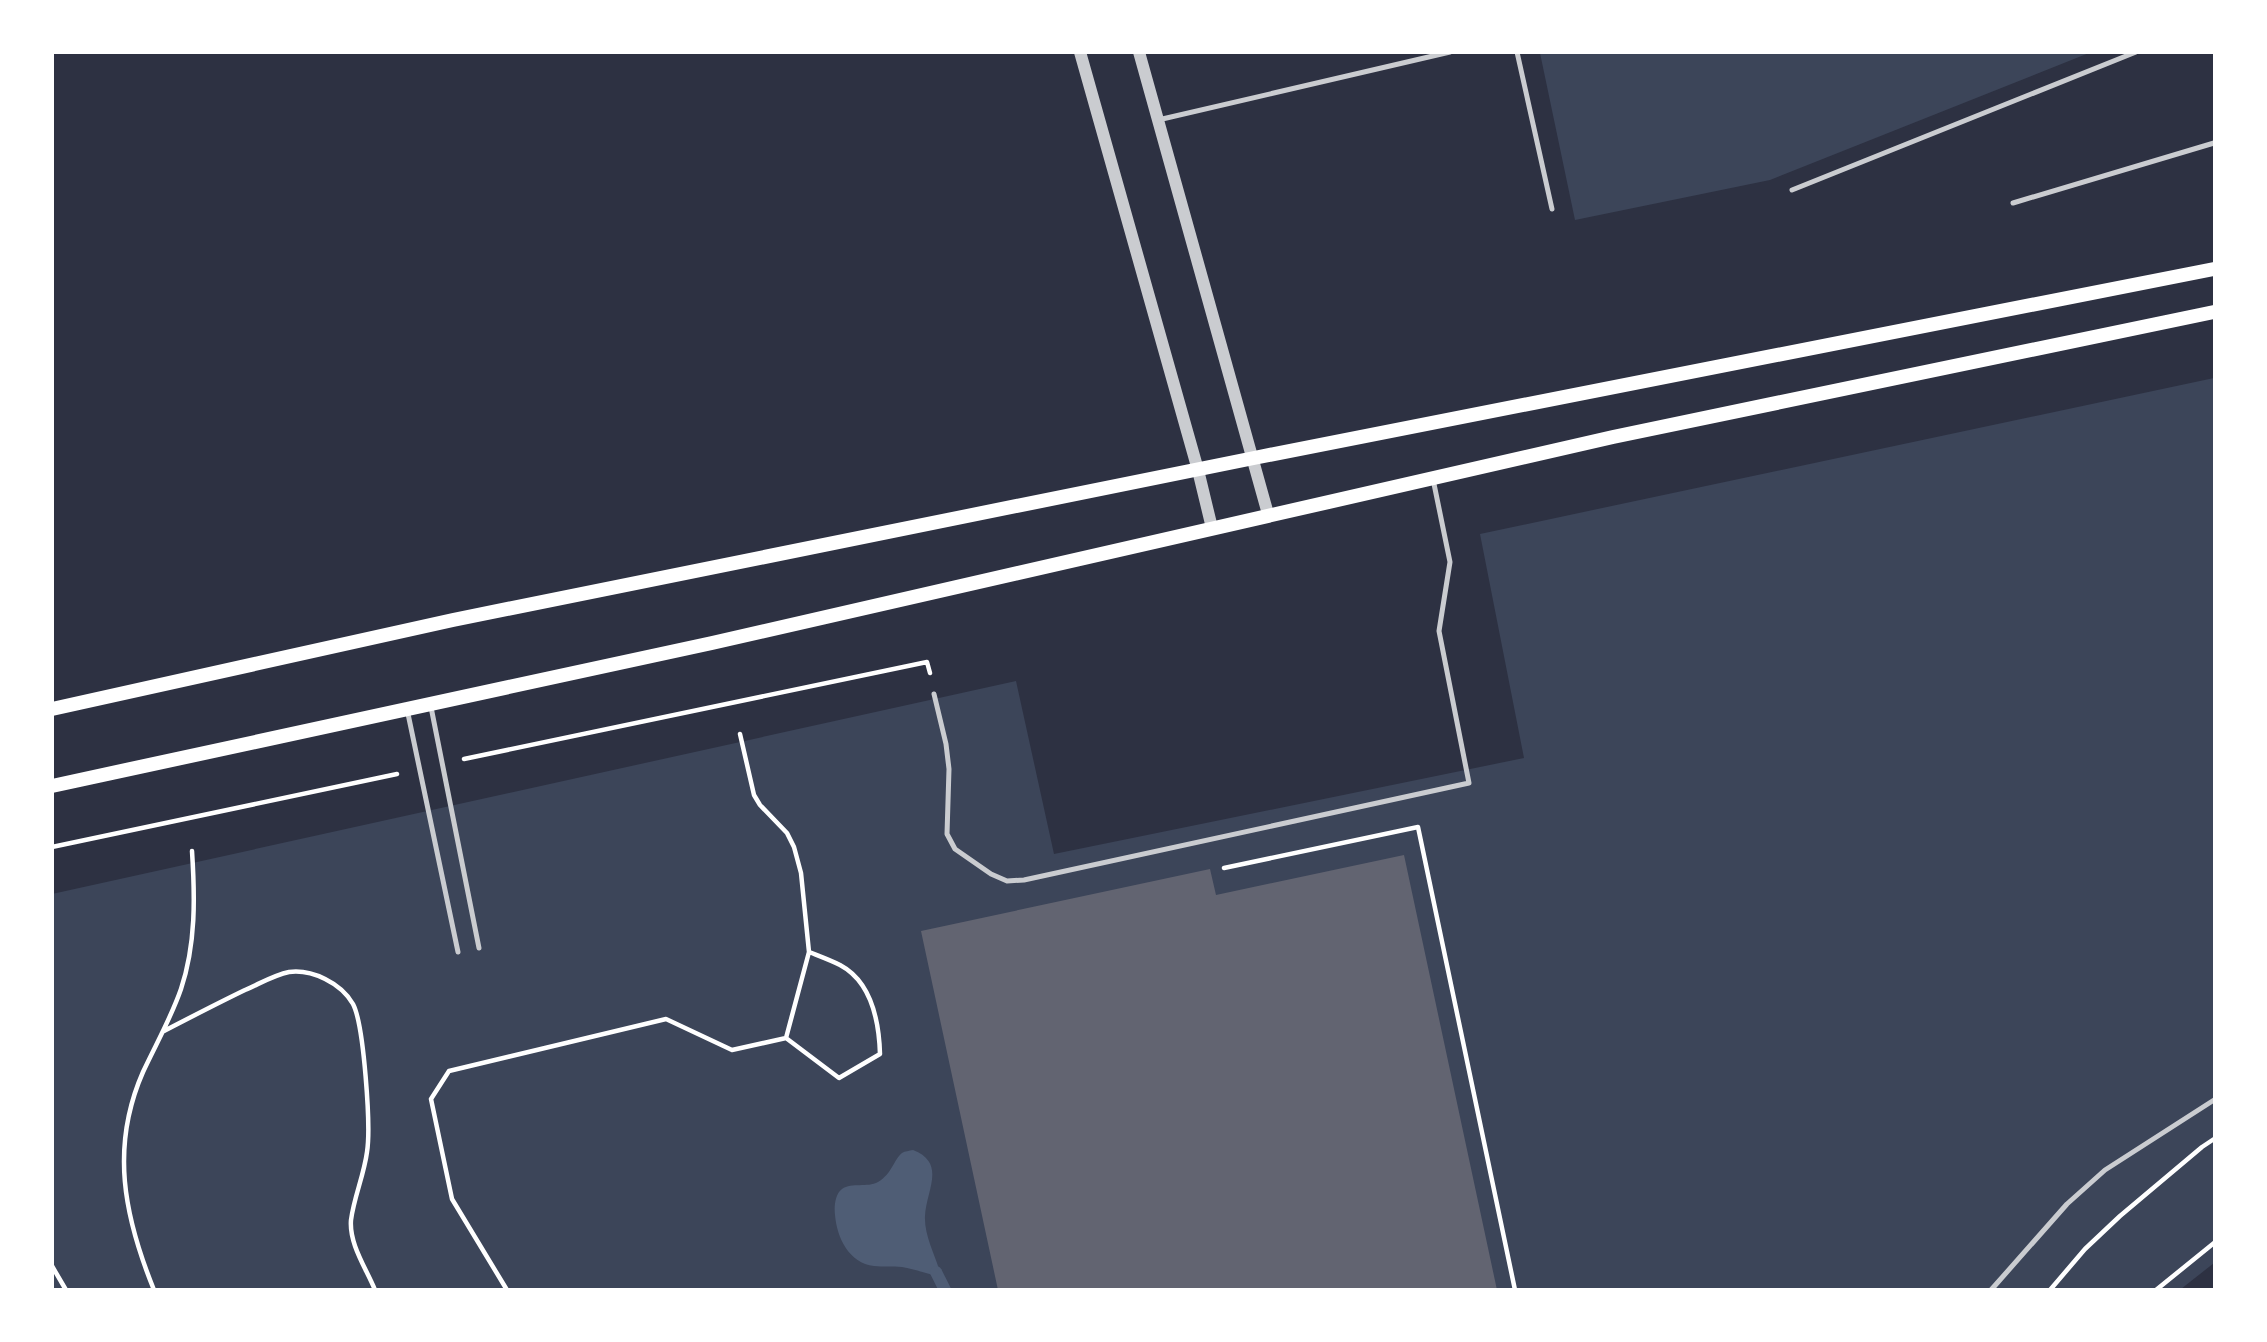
<svg xmlns="http://www.w3.org/2000/svg" width="2267" height="1342" viewBox="0 0 2267 1342" font-family="Karla,sans-serif">
	<rect width="100%" height="100%" fill="#2d3142"/>
	<path fill="#3c4559" d="M1540,53V52L2089,53L1770,180L1575,220Z
		M2214,378V1263L2181,1289H53L52,894L1016,681L1054,854L1524,758L1480,534Z"/>
	<path fill="#4f5d75" d="M913,1150C947,1163 926,1191 925,1216C924,1234 934,1253 939,1269L933,1275C923,1272 912,1269 902,1267C893,1266 883,1267 874,1266C849,1263 837,1238 835,1215C834,1207 835,1194 842,1189C852,1182 867,1188 878,1182C892,1174 894,1159 902,1153C905,1151 909,1151 913,1150Z"/>
	<g fill="none" stroke-linecap="round" stroke-linejoin="round">
		<path stroke="#4f5d75" stroke-width="12" d="M936,1272L945,1290"/>
	</g>
	<path fill="#626471" d="M1404,855L1497,1290H998L921,931L1210,869L1216,895Z"/>
	<g fill="none" stroke-linecap="round" stroke-linejoin="round">
		<path stroke="#fff" stroke-width="4.5" d="M740,734L754,795L760,805L787,833L794,847L801,873L809,952L786,1038
			M464,759L927,662L930,673
			M52,847L397,774
			M1224,868L1418,827L1515,1290
			M164,1031C191,1017 218,1003 245,990C259,984 274,975 289,972C312,969 341,983 353,1004C364,1025 371,1127 367,1152C364,1175 354,1197 351,1220C349,1244 366,1268 375,1290
			M786,1038L839,1078L880,1054C879,1021 872,982 840,965C830,960 819,956 809,952
			M52,1266L66,1290
			M154,1290C124,1216 110,1147 143,1072C156,1044 171,1018 181,989C196,944 195,897 192,851
			M507,1290L452,1199L431,1099L449,1071L666,1019L732,1050L786,1038
			M2050,1290L2085,1249L2120,1216L2202,1147L2214,1139
			M2156,1290L2214,1243"/>
		<path stroke="#caccd0" stroke-width="5" d="M1517,52L1552,209
			M1158,120L1450,52
			M1792,190L2136,52
			M2013,203L2214,143
			M934,694L946,744L949,769L947,834L955,849L991,874L1007,881L1024,880L1469,783L1439,631L1450,562L1433,479
			M431,707L479,948
			M407,709L458,952
			M1991,1290L2067,1204L2105,1170L2214,1100"/>
		<path stroke="#caccd0" stroke-width="12" d="M1080,52L1198,470L1212,528
			M1139,52L1268,514"/>
		<path stroke="#fff" stroke-width="14" d="M52,709L453,620L1254,458L2214,269
			M52,786L712,643L1613,437L2214,312"/>
	</g>
	<rect width="2267" height="1342" fill="none" stroke="#ffffff" stroke-width="108"/>
</svg>
